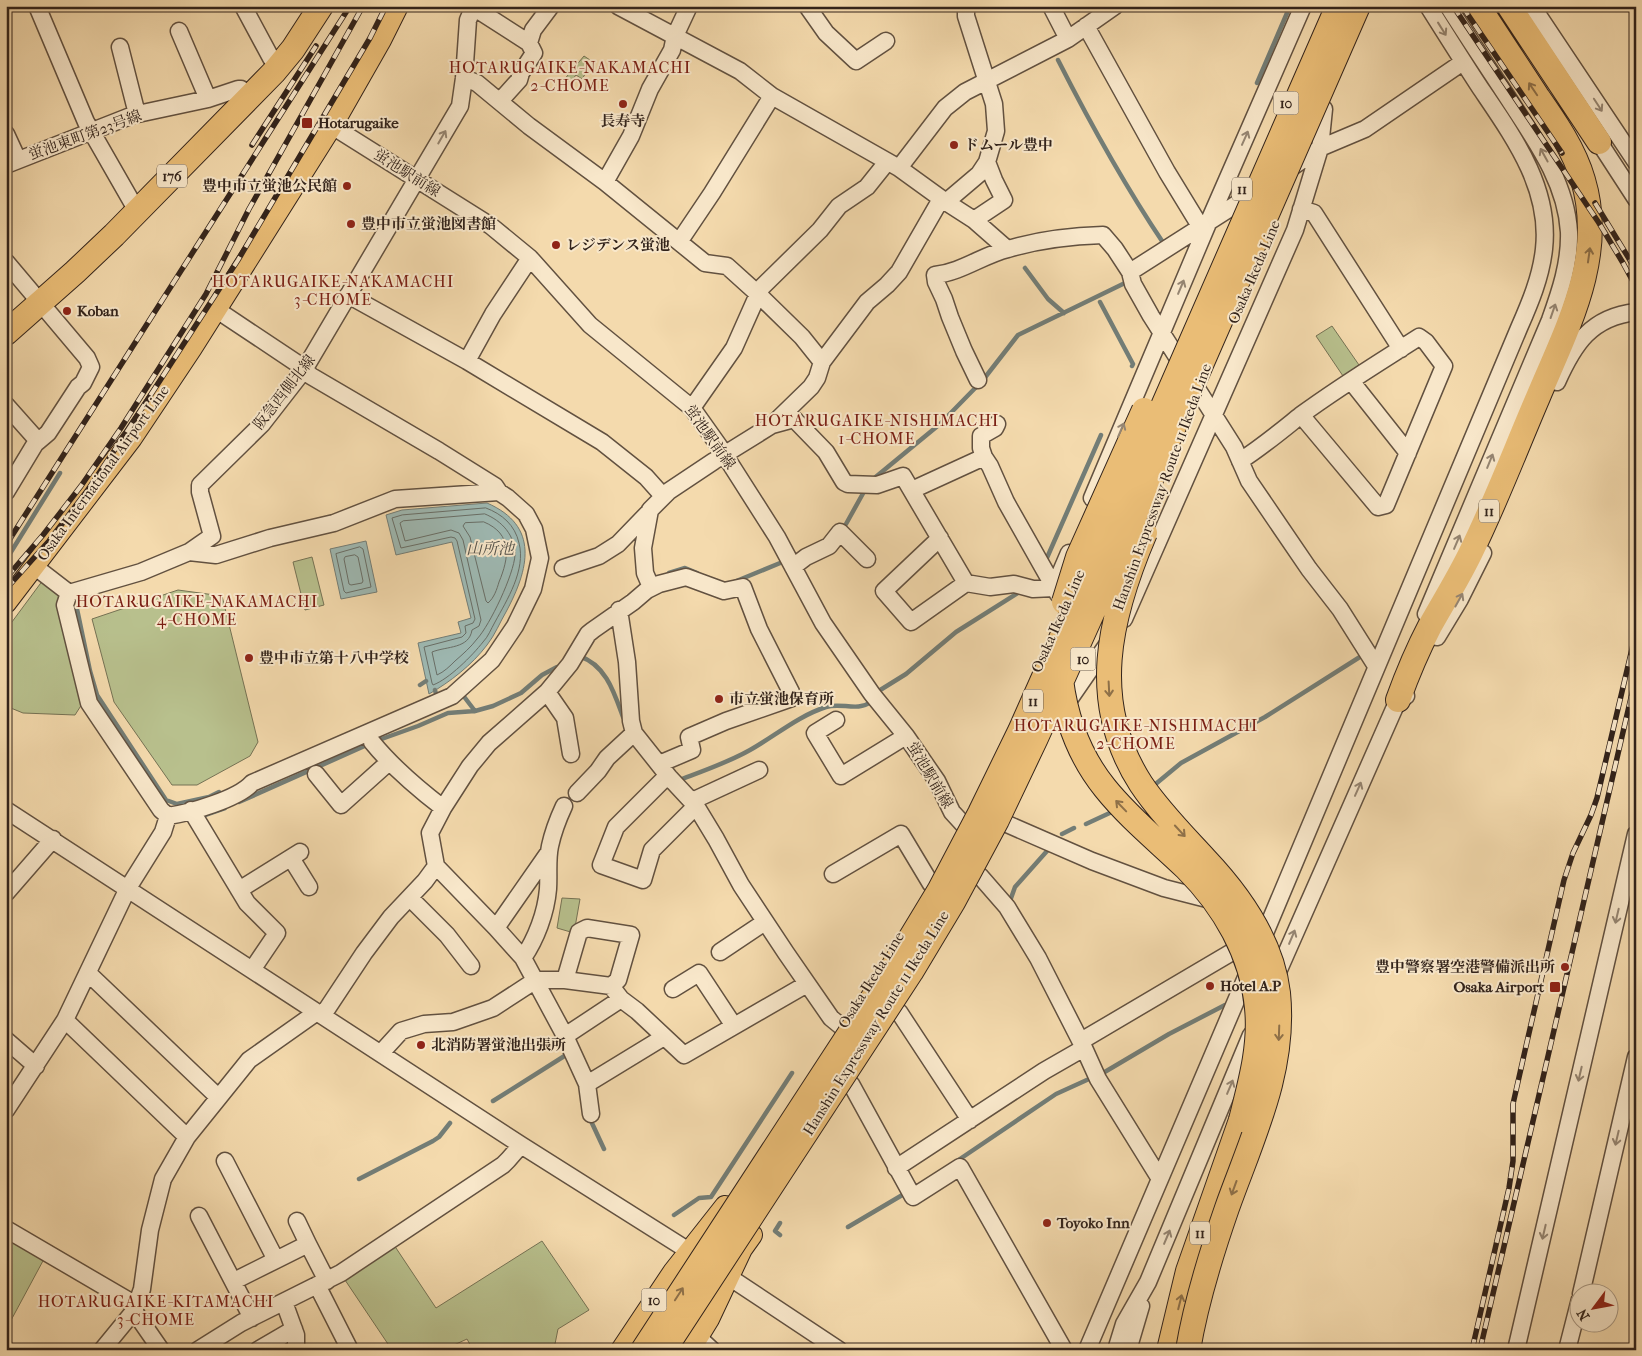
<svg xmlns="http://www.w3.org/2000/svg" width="1642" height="1356" viewBox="0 0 1642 1356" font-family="'IM FELL French Canon','Noto Serif JP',serif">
	<rect width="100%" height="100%" fill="#f4daad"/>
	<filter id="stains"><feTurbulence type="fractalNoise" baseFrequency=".004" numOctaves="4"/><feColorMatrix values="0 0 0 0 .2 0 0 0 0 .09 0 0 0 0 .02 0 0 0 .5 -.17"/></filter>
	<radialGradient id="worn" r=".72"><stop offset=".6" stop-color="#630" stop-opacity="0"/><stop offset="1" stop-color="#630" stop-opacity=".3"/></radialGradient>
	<path fill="#b8c08d" stroke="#757254" d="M584,56L593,62L582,79L576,75L568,85L563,81Z
		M1332,326L1359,365L1343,376L1316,336Z
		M312,557L324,605L305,610L293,562Z
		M43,580L57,591L82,704L75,715L23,713L6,706V630Z
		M178,590L222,596L258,742L250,756L197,785H172L114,702L92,619Z
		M562,898L580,899L574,933L557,928Z
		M6,1236L44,1259L9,1324L6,1321Z
		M542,1241L589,1310L558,1329L555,1344L544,1350H473L467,1339L443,1350H392L343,1277L394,1245L436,1308Z"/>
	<path fill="#9eb9b3" stroke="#737d76" d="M487,503C540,526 529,569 506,612C500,622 495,635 487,645C472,665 450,682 429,694L418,643L461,633L458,622L471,618L452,542L396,555L386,515L402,510Z
		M366,541L377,592L341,599L330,549Z"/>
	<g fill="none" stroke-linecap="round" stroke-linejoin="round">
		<path stroke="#686e67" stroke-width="1" d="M486,508C502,514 515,525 519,543C526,570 507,600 495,622C491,629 488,637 483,642C472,656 449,679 433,685L432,683L424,647L462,637L466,633L465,626L473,623L475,619L457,541L455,538L451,537L401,548L392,518L402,515Z
			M485,514C502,521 515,535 515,555C514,574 490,625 477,639C471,647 463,654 455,661C450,666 444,672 437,675L432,652C447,646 469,649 472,630L479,626L481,620L463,540L459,533L451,530L405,541L400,523L403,521Z
			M484,522C513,534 509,558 499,582C497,589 494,598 488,603L486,601L470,537L463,526L465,523Z
			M360,547L363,549L371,587L346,593L344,591L336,554Z
			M355,555L358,557L363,581L362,583L351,585L349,584L344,559L345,557Z"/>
		<path stroke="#737d76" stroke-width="4.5" d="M1058,60C1090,123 1125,186 1164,244
			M1257,83L1290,6
			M1025,268L1048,299L1064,313
			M1100,302L1133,364L1132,366
			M872,480L940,424L983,380L1018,335L1127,282
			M846,524L866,488
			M6,560L60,473
			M1046,560L1101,435
			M669,573L685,568L697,573
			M734,582L785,561
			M75,609H77L90,671L97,695L166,800L177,804L209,797L219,792
			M579,656C606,665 614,692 623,717
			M420,685L426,681
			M435,690L437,698
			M877,692L906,674L956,632L1021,591
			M462,694L475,711
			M376,741L418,726L448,713L475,711L493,706L521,693L542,675L557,667
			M679,780C703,771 727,763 750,750C775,736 798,716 826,707C841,702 857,712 871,702
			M1152,787L1181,763L1265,717L1363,655
			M239,802L369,744
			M202,816L225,808
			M1086,824L1114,811
			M1062,834L1074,828
			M1010,901L1015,887L1047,851
			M1103,1073L1169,1034L1225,1005
			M493,1101L566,1055
			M591,1121L604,1149
			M957,1161L1056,1094L1089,1079
			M359,1179L433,1141L439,1137L450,1123
			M674,1215L699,1198L711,1197L792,1073
			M780,1223L775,1231L780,1235
			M848,1227L904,1194"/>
		<g stroke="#625140" stroke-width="19">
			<path id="minor" d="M37,6L86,122L137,211
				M243,6L271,58L278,66
				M618,6L740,71L772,96L899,168L946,202L974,220L1007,249
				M807,6L826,33L856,61L886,41
				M966,6V16L994,104L996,131L987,162L994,180L1004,200L974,220
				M1051,6L1068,39
				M1532,6L1636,162
				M473,7L529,43L533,30L551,6
				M1086,26L1167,172L1200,226
				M179,31L208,99
				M120,47L137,114
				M464,78L477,83L529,126L605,182L705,263L727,266L758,294L734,348L692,408
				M500,101L519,80L521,73L534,53L529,43
				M332,126L491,226L530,258L590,325L692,408L719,446L777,537L823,623L872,694L906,736L937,781L952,812L963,824
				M6,134L18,160
				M1599,142L1636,199
				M6,165L133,115L208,99L238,89H241L251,95
				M899,168L945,108L965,92L1068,39L1115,6
				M1285,172L1320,148L1365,129L1463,62
				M605,182L631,136L650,89L672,50L675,36L689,6
				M946,202L979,174L987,162
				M1301,209L1314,213L1401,349
				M679,242L712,193L772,96
				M6,262L87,358L91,367L83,383L78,387L48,433L35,444L6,492
				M1130,272L1257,191
				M348,295L467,361L602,442L646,477L663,496
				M217,310L298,364L311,376L439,451L495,486L499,492
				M467,361L493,314L530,258
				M822,362L867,302L887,285L899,272L941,199
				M978,380L964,351L950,317L944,299L936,282L935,275C962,272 983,255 1008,249C1038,240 1071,236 1103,235L1115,249L1130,272L1133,284L1151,316L1234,447L1249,481L1309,569L1340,609L1376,666
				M1351,381L1408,453
				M1557,382C1574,344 1591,317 1636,312
				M6,405L38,441
				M774,423L811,387L817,378L822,362L802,337L758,294L762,287L820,230L839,206L867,187L887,162
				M984,457L981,448V436L995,428L997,424
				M1240,461C1262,447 1281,431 1301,415C1339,387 1380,362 1419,337L1426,342L1444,366L1386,505L1378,507L1301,415
				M912,490L984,457L990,466L1006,502L1058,594
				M1092,498L1209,221L1303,6
				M940,538L884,591L911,622L966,583
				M34,566L69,593L141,572L189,552L212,536L200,492V485L262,424L304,370L460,106L464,78L468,20L474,6
				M793,567L806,557L829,546L840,532L867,559
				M563,568L599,556L618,544L649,512
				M651,587L645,573L643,548L650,510L669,491L714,461L772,425L794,419L826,452L844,482L848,484L877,485L903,476L966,583L990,587L1014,584L1033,589L1054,588
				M1054,588L1069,553
				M619,610L627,662L631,721L634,733L669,777L696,806L716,839L741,885L786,953L831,1018L842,1027
				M1426,614L1550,320C1560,292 1570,263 1569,232C1566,180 1533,137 1506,95C1487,66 1467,36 1448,6
				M1124,619L1295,230L1320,148L1324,109
				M1437,637L1460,599L1483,553
				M547,692L565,718L571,754
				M1062,710L1109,642
				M836,720L815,733L841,776L906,736
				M372,742C393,768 417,788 443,808
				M316,774L341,805L389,762
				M669,777L662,781L616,827L601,865L643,880L652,850L696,806
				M577,793L598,771L607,758L634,733
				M692,801L759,770
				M6,810L521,1145L700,1258
				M191,810L247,903L277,933L252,970
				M168,816C189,813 238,799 252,783L452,696L492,660L515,626L533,589L540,558L534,529L526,514L508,498L499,492L395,499L334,523L270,538L216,555L189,552
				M1007,824L1092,861L1164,888L1211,900L1215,903
				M291,858L309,887
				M436,866L496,928L523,958L565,1036L587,1084L591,1114
				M833,874L901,834L931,884
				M980,876L1007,907L1038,958L1084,1048L1098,1079L1160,1179
				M239,890L300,852
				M6,893L53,839
				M410,898L447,935L471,966
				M496,928L549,852
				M1260,945L1519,328C1530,303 1541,277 1544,249C1551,187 1512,135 1479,86C1462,60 1445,33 1428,6
				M720,952L765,922
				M523,958C536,939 546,913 548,889C549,875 547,860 550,846C553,832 558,819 564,806
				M88,973L218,1097
				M565,980L579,932L587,928L631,935L618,980L611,986
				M1274,981L1398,700L1406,696
				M673,989L699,973L734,1026
				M899,1012L970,1120
				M323,1015L364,953L391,917L425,881L436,866L430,833L443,808L470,766L489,743L547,692L570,664L588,634L593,630L633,602L647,590L659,584L686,577L724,591L743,587L759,629L791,692L792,698L726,721L689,737L692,750L659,764
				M65,1020L187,1137
				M565,1036L621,999
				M6,1040L36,1066
				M1081,1041L1249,942
				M381,1053L401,1031L424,1024L453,1022L493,1008L536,980H565L611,986L621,999L637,1011L684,1055L807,984
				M587,1084L664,1037
				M851,1084L913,1197L960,1167L1064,1350
				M6,1110L65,1020L128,888L163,832L168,816L161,810L89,703L65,605L69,593
				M225,1161L276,1260L308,1244L327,1281
				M896,1168L1044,1071L1084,1048
				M199,1216L252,1318
				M297,1221L308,1244
				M6,1229L136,1305
				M720,1271L839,1350
				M234,1281L276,1260
				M317,1285L350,1350
				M1581,1294L1636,1057
				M284,1302L296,1335V1350
				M698,1337L712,1350
				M102,1350L134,1311
				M161,1350L134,1311L142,1289L150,1230L163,1179L187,1137L249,1060L317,1012
				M198,1350L241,1323L341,1273L503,1165L508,1160L521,1145
				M258,1350L294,1329
				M1087,1350L1250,968
				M1116,1350L1124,1324L1148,1282L1251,1035
				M1128,1350L1141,1306
				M1516,1350L1636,834
				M1567,1350L1580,1299"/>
		</g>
		<g stroke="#32231b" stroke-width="22">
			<path id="major" d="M6,603L132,438L192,348L332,126L381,40L398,6
				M621,1350L673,1272L725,1206
				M690,1350L709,1319L742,1249L752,1235"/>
		</g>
		<g stroke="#32231b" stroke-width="26">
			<path id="highway" d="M1509,6L1599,142
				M6,333L75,272L114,235L274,72L293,49L321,6
				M1398,700C1407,675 1418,649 1430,626C1444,601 1459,577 1471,552C1496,501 1516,448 1538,397C1567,328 1606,256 1583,180C1574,149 1555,122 1537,96C1517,66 1498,36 1478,6
				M1169,1350L1188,1271L1241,1120"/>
		</g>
		<use href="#minor" stroke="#f8e7ca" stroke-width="16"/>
		<use href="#major" stroke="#eabd76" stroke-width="20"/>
		<use href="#highway" stroke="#eabd76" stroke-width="24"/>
		<g stroke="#32231b" stroke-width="5.5">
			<path id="rail" d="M1453,6L1599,223L1623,263L1636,287
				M1462,6L1562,153
				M252,145L316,46
				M1595,203L1636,270
				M6,545L350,6
				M6,578L43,535L81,486L121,428L206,294L249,209L363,6
				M6,589L49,541L87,491L126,433L238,260L370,38L386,6
				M1472,1350L1509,1188L1513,1161V1104L1524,1055L1564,880L1573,853L1591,815L1597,798L1636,632
				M1480,1350L1636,676"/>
		</g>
		<use href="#rail" stroke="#f8e7ca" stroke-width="4" stroke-dasharray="11" stroke-linecap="butt"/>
		<g stroke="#32231b" stroke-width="26" stroke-linecap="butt">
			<path id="highway-bridge" d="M1145,533C1109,617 1088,702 1141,784C1159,811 1183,835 1205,859C1240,896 1272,941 1278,993C1286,1070 1252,1138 1227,1208C1211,1254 1196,1302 1188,1350
				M1064,602L1078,557L1144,410
				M1061,680C1066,719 1080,757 1105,788C1129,818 1159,842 1186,868C1224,906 1252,954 1257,1008C1261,1046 1250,1084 1241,1120
				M643,1350L893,967L939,891L980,813L1020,731L1083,589L1338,6
				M664,1350L911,972L953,902L997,820L1036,738L1099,598L1358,6"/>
		</g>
		<use href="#highway-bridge" stroke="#eabd76" stroke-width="24"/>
	</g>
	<defs><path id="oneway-shaft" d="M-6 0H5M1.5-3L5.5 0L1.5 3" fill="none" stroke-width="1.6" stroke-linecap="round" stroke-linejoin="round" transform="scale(1.25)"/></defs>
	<g stroke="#958572">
		<use href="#oneway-shaft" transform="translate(1442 29) rotate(58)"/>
		<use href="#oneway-shaft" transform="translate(1598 105) rotate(57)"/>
		<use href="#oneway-shaft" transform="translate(442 137) rotate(-60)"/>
		<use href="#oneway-shaft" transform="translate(1245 138) rotate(-66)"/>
		<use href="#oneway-shaft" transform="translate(1544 155) rotate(-119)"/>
		<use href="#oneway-shaft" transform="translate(1181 287) rotate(-67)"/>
		<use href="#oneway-shaft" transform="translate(1553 311) rotate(-71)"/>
		<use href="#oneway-shaft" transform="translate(1121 430) rotate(-67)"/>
		<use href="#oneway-shaft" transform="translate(1490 461) rotate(-68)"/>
		<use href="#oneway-shaft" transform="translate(1457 542) rotate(-67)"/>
		<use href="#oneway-shaft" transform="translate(1459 600) rotate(-61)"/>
		<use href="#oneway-shaft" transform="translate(1358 789) rotate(-66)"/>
		<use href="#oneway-shaft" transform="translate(1617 916) rotate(103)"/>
		<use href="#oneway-shaft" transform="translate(1292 937) rotate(-67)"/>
		<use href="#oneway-shaft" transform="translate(1580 1074) rotate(103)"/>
		<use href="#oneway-shaft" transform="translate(1230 1087) rotate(-67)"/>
		<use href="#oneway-shaft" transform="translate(1617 1138) rotate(103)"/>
		<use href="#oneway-shaft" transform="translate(1544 1232) rotate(103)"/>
		<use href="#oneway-shaft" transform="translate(1167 1237) rotate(-67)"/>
	</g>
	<g stroke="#8e7048">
		<use href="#oneway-shaft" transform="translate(1533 89) rotate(-124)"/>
		<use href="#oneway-shaft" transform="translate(1589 255) rotate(-82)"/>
		<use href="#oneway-shaft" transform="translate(1109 689) rotate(87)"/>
		<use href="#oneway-shaft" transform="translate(1121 806) rotate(-134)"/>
		<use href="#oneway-shaft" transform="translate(1180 831) rotate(47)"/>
		<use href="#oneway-shaft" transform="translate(1279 1033) rotate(92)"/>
		<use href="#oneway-shaft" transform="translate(1234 1188) rotate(110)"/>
		<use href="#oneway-shaft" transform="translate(679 1294) rotate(-57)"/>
		<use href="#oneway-shaft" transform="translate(1180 1302) rotate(-76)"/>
	</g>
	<g fill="#8f2418" stroke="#f8e7ca" stroke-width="2">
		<circle cx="623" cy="104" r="5"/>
		<rect x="301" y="117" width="12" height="12" rx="2.5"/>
		<circle cx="954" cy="145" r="5"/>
		<circle cx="347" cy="186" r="5"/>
		<circle cx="351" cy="224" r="5"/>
		<circle cx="556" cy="245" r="5"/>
		<circle cx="67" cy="311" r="5"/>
		<circle cx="249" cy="658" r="5"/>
		<circle cx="719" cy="699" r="5"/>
		<circle cx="1565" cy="967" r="5"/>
		<circle cx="1210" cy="986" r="5"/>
		<rect x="1549" y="981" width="12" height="12" rx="2.5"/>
		<circle cx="421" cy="1045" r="5"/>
		<circle cx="1047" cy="1223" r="5"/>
	</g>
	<g text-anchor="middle" stroke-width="4" stroke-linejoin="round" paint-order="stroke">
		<g fill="#f8e7ca" stroke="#6d5e50" stroke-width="1">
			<rect x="1273.5" y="91.5" width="25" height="23" rx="4"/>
			<rect x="157" y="164.5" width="30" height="23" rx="4"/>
			<rect x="1232" y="177.5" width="20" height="23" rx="4"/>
			<rect x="1479" y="499.5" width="20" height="23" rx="4"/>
			<rect x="1070.5" y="647.5" width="25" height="23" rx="4"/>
			<rect x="1023" y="689.5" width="20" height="23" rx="4"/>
			<rect x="1190" y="1221.5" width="20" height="23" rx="4"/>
			<rect x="641.5" y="1288.5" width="25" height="23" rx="4"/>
		</g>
		<g font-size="14" font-weight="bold" fill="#32231b">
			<text x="1286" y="108">10</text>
			<text x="172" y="181">176</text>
			<text x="1242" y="194">11</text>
			<text x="1489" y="516">11</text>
			<text x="1083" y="664">10</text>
			<text x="1033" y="706">11</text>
			<text x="1200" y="1238">11</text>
			<text x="654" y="1305">10</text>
		</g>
		<g font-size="15" font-weight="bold" fill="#32231b" stroke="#f8e7ca" text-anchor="start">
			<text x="623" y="126" text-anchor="middle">長寿寺</text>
			<text x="318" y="128">Hotarugaike</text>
			<text x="964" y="150">ドムール豊中</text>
			<text x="337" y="191" text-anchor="end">豊中市立蛍池公民館</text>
			<text x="361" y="229">豊中市立蛍池図書館</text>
			<text x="566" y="250">レジデンス蛍池</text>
			<text x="77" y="316">Koban</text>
			<text x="259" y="663">豊中市立第十八中学校</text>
			<text x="729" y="704">市立蛍池保育所</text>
			<text x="1555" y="972" text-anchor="end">豊中警察署空港警備派出所</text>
			<text x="1220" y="991">Hotel A.P</text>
			<text x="1544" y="992" text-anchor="end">Osaka Airport</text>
			<text x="431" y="1050">北消防署蛍池出張所</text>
			<text x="1057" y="1228">Toyoko Inn</text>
		</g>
		<g font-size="15" fill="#32231b" stroke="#f8e7ca">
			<text transform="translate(85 135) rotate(-20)" y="5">蛍池東町第23号線</text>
			<text transform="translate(407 173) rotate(32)" y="5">蛍池駅前線</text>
			<text transform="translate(1254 272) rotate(-67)" y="5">Osaka Ikeda Line</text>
			<text transform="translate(284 392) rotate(-52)" y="5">阪急西側北線</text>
			<text transform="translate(710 437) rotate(54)" y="5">蛍池駅前線</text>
			<text transform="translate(103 473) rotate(-54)" y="5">Osaka International Airport Line</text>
			<text transform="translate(1162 487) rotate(-70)" y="5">Hanshin Expressway Route 11 Ikeda Line</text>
			<text transform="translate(1058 621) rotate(-66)" y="5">Osaka Ikeda Line</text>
			<text transform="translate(930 775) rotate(59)" y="5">蛍池駅前線</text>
			<text transform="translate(871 980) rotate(-58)" y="5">Osaka Ikeda Line</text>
			<text transform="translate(876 1023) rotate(-58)" y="5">Hanshin Expressway Route 11 Ikeda Line</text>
		</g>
		<g font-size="16" letter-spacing="1" fill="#7a1f14" stroke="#f8e7ca">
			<text x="570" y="73">HOTARUGAIKE-NAKAMACHI<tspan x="570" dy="18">2-CHOME</tspan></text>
			<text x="333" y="287">HOTARUGAIKE-NAKAMACHI<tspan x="333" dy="18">3-CHOME</tspan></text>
			<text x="877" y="426">HOTARUGAIKE-NISHIMACHI<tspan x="877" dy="18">1-CHOME</tspan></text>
			<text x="197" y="607">HOTARUGAIKE-NAKAMACHI<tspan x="197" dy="18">4-CHOME</tspan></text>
			<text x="1136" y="731">HOTARUGAIKE-NISHIMACHI<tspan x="1136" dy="18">2-CHOME</tspan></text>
			<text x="156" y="1307">HOTARUGAIKE-KITAMACHI<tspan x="156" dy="18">3-CHOME</tspan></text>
		</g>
		<g font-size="16" font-style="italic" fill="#525049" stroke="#f8e7ca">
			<text x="490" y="554">山所池</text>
		</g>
	</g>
	<rect width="1642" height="1356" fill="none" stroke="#f4daad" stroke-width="25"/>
	<rect x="8" y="8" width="1627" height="1341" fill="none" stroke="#32231b" stroke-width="2.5"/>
	<rect x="12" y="12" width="1617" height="1331" fill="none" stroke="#32231b"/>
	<g transform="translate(1594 1308) rotate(238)"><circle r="24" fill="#f8e7ca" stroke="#a99984"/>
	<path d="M0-4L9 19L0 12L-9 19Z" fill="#8f2418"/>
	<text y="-8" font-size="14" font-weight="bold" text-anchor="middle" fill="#32231b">N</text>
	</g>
	<rect width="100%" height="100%" filter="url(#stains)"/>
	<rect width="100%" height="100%" fill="url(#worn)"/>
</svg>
